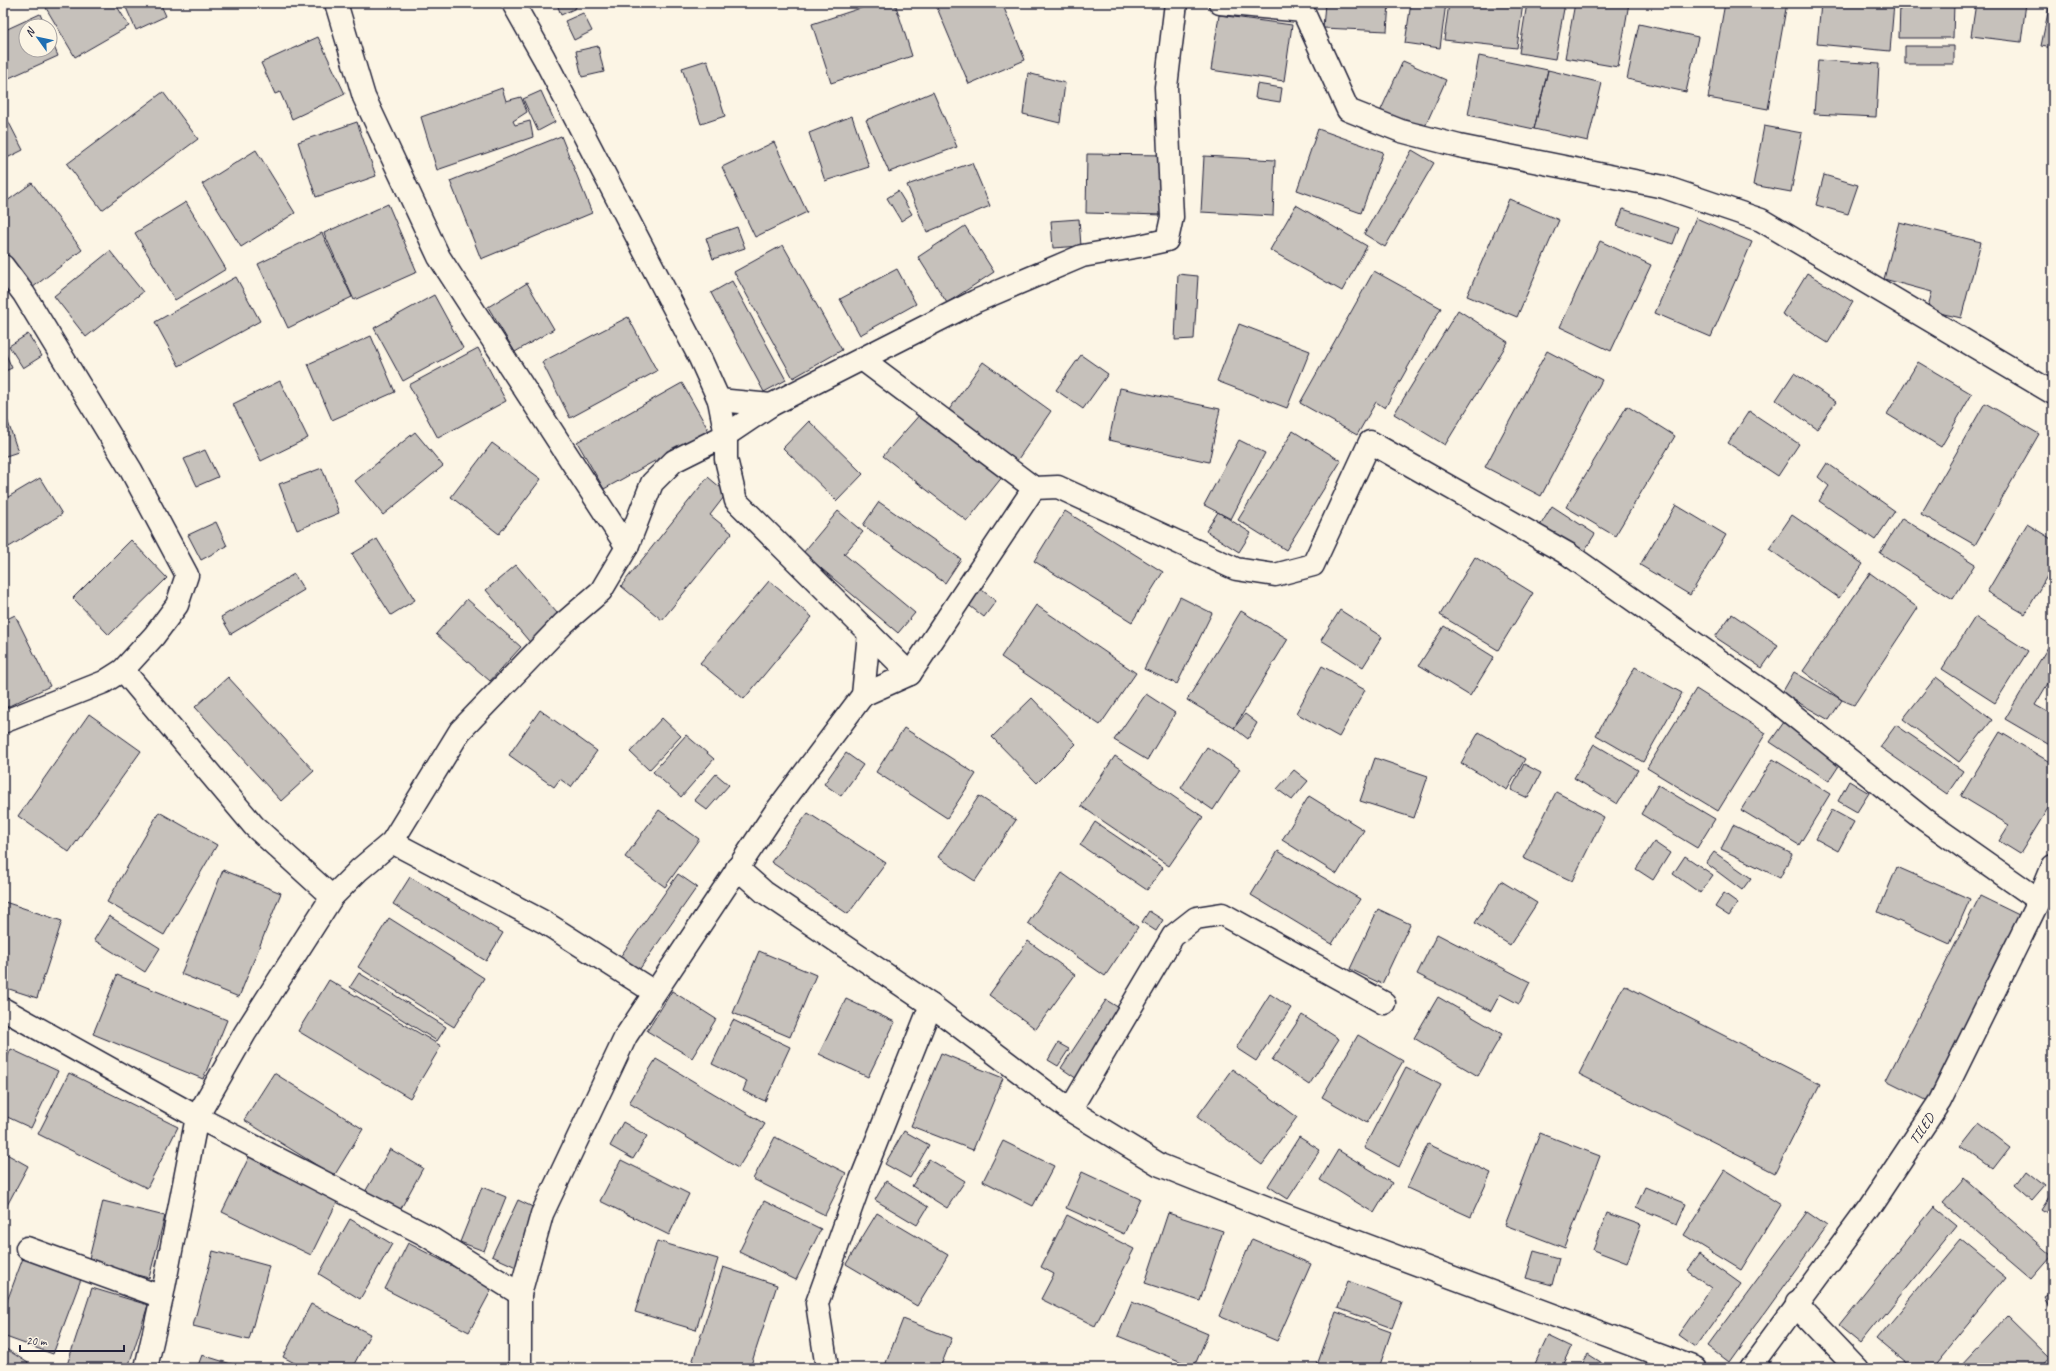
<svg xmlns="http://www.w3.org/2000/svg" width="2056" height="1371" viewBox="0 0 2056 1371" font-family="Caveat,sans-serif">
	<rect width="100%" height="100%" fill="#fcf5e5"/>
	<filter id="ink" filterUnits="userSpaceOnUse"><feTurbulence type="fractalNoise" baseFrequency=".025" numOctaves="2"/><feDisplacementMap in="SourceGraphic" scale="8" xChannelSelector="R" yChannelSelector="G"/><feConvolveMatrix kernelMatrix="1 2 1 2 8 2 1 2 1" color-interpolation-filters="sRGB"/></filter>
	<g filter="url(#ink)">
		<path fill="#c6c1bb" stroke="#22223b" d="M54,3H115L129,26L75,57L46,8Z
			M124,3H160L166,16L136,30Z
			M560,3H575L576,8L561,15L557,4Z
			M876,3H895L912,56L831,83L812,24Z
			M935,3H1002L1025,60L969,84Z
			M1325,3H1389L1387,31L1323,28Z
			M1411,3H1446L1440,48L1405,43Z
			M1449,3H1523L1517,48L1444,40Z
			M1527,3H1565L1555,59L1519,53Z
			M1575,3H1629L1618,67L1565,58Z
			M1725,3H1787L1768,109L1708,98Z
			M1821,3H1894L1890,51L1817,44Z
			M1900,3H1954L1953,38H1899Z
			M1976,3H2026L2021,42L1971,36Z
			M2050,3L2053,4V48L2041,46Z
			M583,13L592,31L574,40L565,21Z
			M40,14L45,26H26V50H50V37L58,56L9,78L3,64V31Z
			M1219,15L1292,25L1284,81L1211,70Z
			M1639,24L1698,37L1686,92L1627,79Z
			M318,37L345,94L292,119L280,92L275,94L261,63Z
			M598,46L604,72L582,77L576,51Z
			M1905,46H1954V64H1905Z
			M1479,56L1548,70L1534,129L1468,115Z
			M707,60L725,116L701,124L682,68Z
			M1818,60L1879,64L1876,117L1814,114Z
			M1403,61L1446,80L1423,131L1380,112Z
			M1548,70L1602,83L1588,141L1534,129Z
			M1028,73L1065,83L1060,123L1023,114Z
			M1257,84L1282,88L1280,102L1255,98Z
			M502,88L506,101L521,97L527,112L513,121L515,125L530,121L533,137L437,170L421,117Z
			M541,91L555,122L538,131L523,99Z
			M163,92L198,139L102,210L67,164Z
			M933,92L957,147L889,172L866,120Z
			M3,111L23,150L3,160Z
			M852,116L869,167L825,181L809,133Z
			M357,122L376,176L316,197L298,142Z
			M1764,126L1802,133L1791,192L1753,185Z
			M1318,129L1383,152L1361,213L1297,190Z
			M561,136L592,213L481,259L450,181Z
			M774,142L807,212L755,237L722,167Z
			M256,150L295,213L241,247L202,184Z
			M1412,150L1434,163L1385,247L1364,234Z
			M1087,154L1166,155L1164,215L1086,213Z
			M1204,156L1275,160L1273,216L1201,212Z
			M972,163L990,206L927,232L907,185Z
			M1824,175L1858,185L1848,214L1816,205Z
			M32,183L82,250L24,294L3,266V204Z
			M898,191L912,214L901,221L887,198Z
			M1509,199L1559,220L1517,317L1467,296Z
			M186,202L226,269L175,300L135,233Z
			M388,204L417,272L354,300L324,233Z
			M1296,205L1367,246L1342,291L1270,250Z
			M1623,209L1679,228L1673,244L1617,226Z
			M1696,218L1752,242L1711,337L1655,313Z
			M1079,219L1081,246L1053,248L1051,221Z
			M1899,222L1981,242L1961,318L1927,310L1932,292L1884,279Z
			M965,226L994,272L947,303L918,257Z
			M737,227L745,248L713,259L706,238Z
			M322,233L352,297L288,328L258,264Z
			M1600,241L1651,265L1611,351L1560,327Z
			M783,245L842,350L793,378L734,272Z
			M110,251L143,292L86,337L54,296Z
			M897,269L916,304L860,335L840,299Z
			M1374,271L1441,308L1385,408L1376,402L1357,435L1300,403Z
			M1807,273L1853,302L1828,343L1782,314Z
			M1178,274L1198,276L1194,339L1175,340Z
			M236,277L260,321L179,366L155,322Z
			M732,281L786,380L764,392L711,293Z
			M527,283L554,329L515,352L488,307Z
			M434,295L463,348L403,381L374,328Z
			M1458,310L1508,342L1445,445L1394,414Z
			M628,317L657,371L570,418L542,362Z
			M1239,324L1310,351L1287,408L1217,381Z
			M28,334L42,356L23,368L9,346Z
			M371,336L395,392L332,420L308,364Z
			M3,348L12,368L3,372Z
			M478,348L506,401L438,438L409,385Z
			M1547,351L1602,380L1541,496L1485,467Z
			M1081,355L1108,374L1083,409L1056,390Z
			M983,362L1051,411L1016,462L946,414Z
			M1918,362L1972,394L1941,447L1887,414Z
			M1794,373L1836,402L1817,429L1776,400Z
			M280,381L308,438L261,461L233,404Z
			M682,383L709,431L604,489L577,442Z
			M1120,388L1220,409L1209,462L1109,440Z
			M1985,403L2039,434L1975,545L1921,514Z
			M1627,406L1675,436L1615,536L1566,507Z
			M3,407L18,452L3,457Z
			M1749,411L1799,444L1778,476L1728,443Z
			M922,412L1003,476L967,521L883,456Z
			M809,421L863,474L837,501L783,448Z
			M1293,431L1341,461L1286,550L1238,520Z
			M415,432L443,466L383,515L355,481Z
			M1239,440L1265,453L1231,519L1204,505Z
			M492,443L541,479L499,534L451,497Z
			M205,450L218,477L197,486L184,459Z
			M1827,463L1895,511L1875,540L1819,501L1829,486L1818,477Z
			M322,468L339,513L297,530L279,484Z
			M708,477L727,493L710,515L732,533L662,620L621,586Z
			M40,478L62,514L9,547L3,537V500Z
			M879,502L961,559L945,583L863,525Z
			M1676,505L1726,535L1690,595L1640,565Z
			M1552,506L1595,534L1583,553L1540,526Z
			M838,511L863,532L844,554L915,613L898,633L803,553Z
			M1065,511L1163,572L1132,622L1034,561Z
			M1218,512L1251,533L1239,552L1206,531Z
			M1792,515L1863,564L1839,598L1769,549Z
			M1902,518L1975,564L1953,599L1880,553Z
			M216,522L227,546L201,560L188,535Z
			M2027,524L2053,540V566L2025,614L1987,592Z
			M377,539L415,600L391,615L352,554Z
			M131,540L167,578L109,635L73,598Z
			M1475,557L1533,593L1498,650L1440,615Z
			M516,565L563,620L533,646L486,590Z
			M1870,573L1918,608L1854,705L1842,700L1803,671Z
			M294,574L304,590L231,634L221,617Z
			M769,581L812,617L744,699L700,663Z
			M978,587L996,601L984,617L966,603Z
			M1180,597L1212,613L1177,684L1144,669Z
			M467,599L521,647L490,681L436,634Z
			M1036,605L1136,673L1100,725L1001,657Z
			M1340,610L1382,637L1363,667L1321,640Z
			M1241,611L1288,639L1234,728L1187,700Z
			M1732,614L1778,645L1762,668L1715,637Z
			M15,615L50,686L3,709V621Z
			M1975,617L2028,651L1995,703L1942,669Z
			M1444,626L1494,657L1470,696L1419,665Z
			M2051,642L2053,643V675L2035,705L2053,715V747L2005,719Z
			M1322,666L1365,690L1339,737L1296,713Z
			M1635,667L1682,693L1643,762L1596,735Z
			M1794,672L1842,700L1829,720L1782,693Z
			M228,677L314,771L281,801L195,707Z
			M1936,677L1992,720L1959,762L1903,719Z
			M1696,689L1766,733L1718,811L1647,768Z
			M1146,694L1175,713L1147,760L1114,740Z
			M1032,698L1076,744L1037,783L992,737Z
			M540,710L597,751L571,787L560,779L554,787L509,755Z
			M89,714L141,751L69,852L18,816Z
			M1245,714L1257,723L1248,739L1234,728Z
			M662,718L681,736L649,770L630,752Z
			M1784,722L1842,761L1829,781L1770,742Z
			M1896,725L1963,771L1947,794L1880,747Z
			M904,728L976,774L947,818L876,772Z
			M1479,732L1525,759L1507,790L1461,763Z
			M2000,732L2053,764V800L2020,854L1999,841L2009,825L1961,796Z
			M686,735L714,759L681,797L653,772Z
			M1594,744L1638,770L1617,804L1574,778Z
			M1207,747L1240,769L1213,810L1181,788Z
			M846,753L863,765L841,796L824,784Z
			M1115,756L1203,817L1169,866L1081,806Z
			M1375,758L1428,776L1414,818L1360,801Z
			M1773,759L1830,794L1799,845L1741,810Z
			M1524,764L1541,773L1528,798L1511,790Z
			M1294,770L1308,781L1292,800L1277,789Z
			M716,774L729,785L707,810L694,800Z
			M1849,781L1869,793L1857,812L1838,801Z
			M1658,785L1715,819L1697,848L1641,814Z
			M1556,792L1604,817L1572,881L1523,858Z
			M979,796L1016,820L975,881L938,857Z
			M1309,796L1364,830L1337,874L1282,840Z
			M659,810L699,839L665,887L625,857Z
			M1832,810L1854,822L1838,851L1816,839Z
			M159,812L217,845L164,935L107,902Z
			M808,813L886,863L848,914L771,862Z
			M1095,822L1163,868L1147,890L1080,845Z
			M1733,825L1792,854L1780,878L1721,849Z
			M1654,842L1670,853L1653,880L1636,869Z
			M1278,851L1360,899L1332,944L1251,895Z
			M1714,852L1751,878L1742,890L1706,863Z
			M1685,856L1713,875L1700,893L1673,874Z
			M1897,867L1970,899L1950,944L1878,912Z
			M223,870L281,893L239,997L181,974Z
			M1062,873L1138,927L1105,976L1028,923Z
			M678,874L697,887L639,970L620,957Z
			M410,877L503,933L486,961L393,904Z
			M1501,881L1537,903L1510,945L1475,923Z
			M1724,893L1738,903L1729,916L1715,907Z
			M1980,896L2021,916L1928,1101L1886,1080Z
			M5,902L62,921L37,998L3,987V909Z
			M1378,909L1410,924L1382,984L1350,969Z
			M1149,911L1163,920L1156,931L1142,922Z
			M109,916L160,948L145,972L94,940Z
			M389,918L484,978L454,1027L358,967Z
			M1437,934L1530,982L1519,1004L1500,994L1491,1011L1417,974Z
			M1028,941L1075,975L1036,1029L989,995Z
			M759,951L816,975L790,1037L733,1013Z
			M359,973L446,1027L437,1041L350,987Z
			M117,975L227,1020L203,1079L93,1034Z
			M329,980L441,1046L410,1098L298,1031Z
			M1624,985L1820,1084L1775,1173L1579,1074Z
			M672,991L716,1019L692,1058L647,1031Z
			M1270,994L1291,1008L1256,1061L1236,1048Z
			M1438,997L1502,1034L1478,1076L1414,1038Z
			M846,999L895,1022L868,1077L819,1054Z
			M1106,1000L1126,1012L1080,1081L1061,1068Z
			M1302,1015L1339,1039L1309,1085L1272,1060Z
			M733,1020L790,1047L765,1101L743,1091L747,1081L712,1064Z
			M1358,1035L1403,1061L1367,1123L1322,1097Z
			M1058,1043L1069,1049L1058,1066L1048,1060Z
			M11,1049L58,1071L31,1128L3,1115V1067Z
			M941,1053L1003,1078L973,1150L911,1126Z
			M656,1059L765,1124L738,1168L629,1103Z
			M1406,1067L1441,1085L1399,1167L1364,1148Z
			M1232,1069L1297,1117L1262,1165L1197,1117Z
			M69,1073L178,1127L147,1188L38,1134Z
			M274,1073L363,1129L334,1176L244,1120Z
			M623,1122L647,1136L633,1159L610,1146Z
			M1979,1123L2010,1147L1993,1169L1961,1146Z
			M904,1131L929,1145L910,1178L885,1164Z
			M1540,1133L1600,1156L1565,1248L1505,1225Z
			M775,1137L846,1173L825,1215L753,1179Z
			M1299,1137L1320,1150L1288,1199L1268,1186Z
			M1003,1141L1054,1166L1033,1206L983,1181Z
			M1428,1144L1491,1173L1471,1217L1407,1188Z
			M390,1149L423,1168L399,1212L365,1192Z
			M1338,1150L1392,1183L1374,1213L1320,1180Z
			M3,1152L28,1166L3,1213Z
			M251,1153L340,1196L311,1255L222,1212Z
			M929,1159L965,1181L947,1208L912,1186Z
			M621,1160L689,1194L669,1235L600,1201Z
			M1725,1170L1781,1205L1741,1270L1684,1235Z
			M2026,1171L2045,1186L2032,1201L2015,1186Z
			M1082,1172L1140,1199L1124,1234L1066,1208Z
			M1964,1179L2051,1255L2031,1278L1943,1203Z
			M886,1181L928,1207L917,1225L875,1200Z
			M482,1187L506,1197L484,1251L460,1242Z
			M1645,1187L1686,1204L1677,1224L1636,1207Z
			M2053,1191V1217L2041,1209Z
			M518,1200L541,1211L516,1267L492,1256Z
			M103,1201L165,1216L149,1278L88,1263Z
			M764,1201L821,1229L796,1280L739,1252Z
			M1934,1207L1956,1225L1861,1343L1839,1325Z
			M1807,1212L1827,1226L1729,1362L1708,1346Z
			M877,1213L948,1255L917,1306L846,1264Z
			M1168,1213L1223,1231L1200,1301L1145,1283Z
			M1607,1213L1641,1225L1627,1263L1593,1250Z
			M1067,1215L1134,1249L1095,1326L1041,1299L1054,1274L1041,1267Z
			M350,1219L392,1244L360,1299L319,1274Z
			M1252,1239L1311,1264L1277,1341L1219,1316Z
			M1960,1239L2006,1277L1931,1368H1912L1877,1339Z
			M657,1241L718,1259L696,1330L635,1312Z
			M408,1243L493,1287L469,1332L385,1289Z
			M213,1251L269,1266L249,1340L193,1326Z
			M1534,1251L1559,1258L1552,1285L1526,1278Z
			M1699,1254L1741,1284L1696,1347L1679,1335L1712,1288L1687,1270Z
			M23,1258L81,1279L53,1354L3,1336V1312Z
			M723,1267L777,1285L750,1368H708L692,1363Z
			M1348,1281L1402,1302L1392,1328L1338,1308Z
			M92,1288L148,1305L128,1368H66Z
			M2053,1292V1310L2045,1297Z
			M1132,1302L1208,1334L1194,1367L1118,1336Z
			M311,1304L370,1334L352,1368H304L283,1357Z
			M1336,1312L1391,1332L1379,1368H1316Z
			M2007,1317L2049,1358L2040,1368H1959Z
			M903,1319L952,1338L940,1368H884Z
			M1548,1336L1571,1347L1561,1368H1533Z
			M3,1347L36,1368H3Z
			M1588,1354L1610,1368H1580Z
			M202,1355L244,1368H197Z"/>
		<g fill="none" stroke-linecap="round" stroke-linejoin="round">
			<g stroke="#22223b" stroke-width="25">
				<g id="minor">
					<path d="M336,3L364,97L439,257L627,547"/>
					<path d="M513,3L544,58L700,358L719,400L726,435V459L736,501L910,674"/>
					<path d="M1220,3L1303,11L1348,110L1401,131L1459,146L1664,187L1761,220L2053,393"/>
					<path d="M3,266L24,294L131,470L187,575L177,605L154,636L123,670L104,682L3,722"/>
					<path d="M862,359L1034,488L1058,487L1236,569L1275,575L1313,565L1370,442L1568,554L1768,695L1925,820L2039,900"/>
					<path d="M719,400L771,405"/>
					<path d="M123,670L254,826L332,897"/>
					<path d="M863,695L869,633"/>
					<path d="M392,842L544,922L654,992"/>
					<path d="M737,868L764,892L931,1005L1070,1110L1160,1165L1288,1216L1695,1368"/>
					<path d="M3,1009L197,1117L424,1234L520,1294"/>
					<path d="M1070,1110L1173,936L1196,918L1222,914L1384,1003"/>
					<path d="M27,1248L162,1297"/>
					<path d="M1796,1304L1857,1368"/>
					<path d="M146,1368L162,1297L197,1117L245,1033L332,897L359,870L392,842L460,731L564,623L601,591L627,547L652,483L674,461L726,435L771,405L976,301L1082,256L1140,246L1167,240L1172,217L1166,87L1176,3"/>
					<path d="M520,1368V1294L542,1214L626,1036L774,814L863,695L910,674L1034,488"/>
					<path d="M827,1368L817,1303L861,1180L931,1005"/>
					<path id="s1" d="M1751,1368L1869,1208L1940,1101L2039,900L2053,866"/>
				</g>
			</g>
			<use href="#minor" stroke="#fcf5e5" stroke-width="22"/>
		</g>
	</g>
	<g text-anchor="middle" stroke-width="3.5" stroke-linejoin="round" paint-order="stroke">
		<g font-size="14" fill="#22223b" stroke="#fcf5e5">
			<text dy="5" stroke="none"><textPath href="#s1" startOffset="294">TILED</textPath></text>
		</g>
	</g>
	<rect width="2056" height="1371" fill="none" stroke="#fcf5e5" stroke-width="16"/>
	<rect x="8" y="8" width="2040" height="1355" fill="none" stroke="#22223b" stroke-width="1.5" filter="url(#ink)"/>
	<g transform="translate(38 38) rotate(303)"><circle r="19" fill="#fcf5e5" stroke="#a5a1a1"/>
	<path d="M0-3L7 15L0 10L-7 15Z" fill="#1f6fb2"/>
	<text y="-6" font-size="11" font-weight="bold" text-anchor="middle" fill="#22223b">N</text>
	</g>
	<path d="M20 1345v6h104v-6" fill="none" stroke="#22223b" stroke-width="2"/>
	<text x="26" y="1345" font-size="12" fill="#22223b" stroke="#fcf5e5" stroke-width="3" paint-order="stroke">20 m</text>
</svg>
